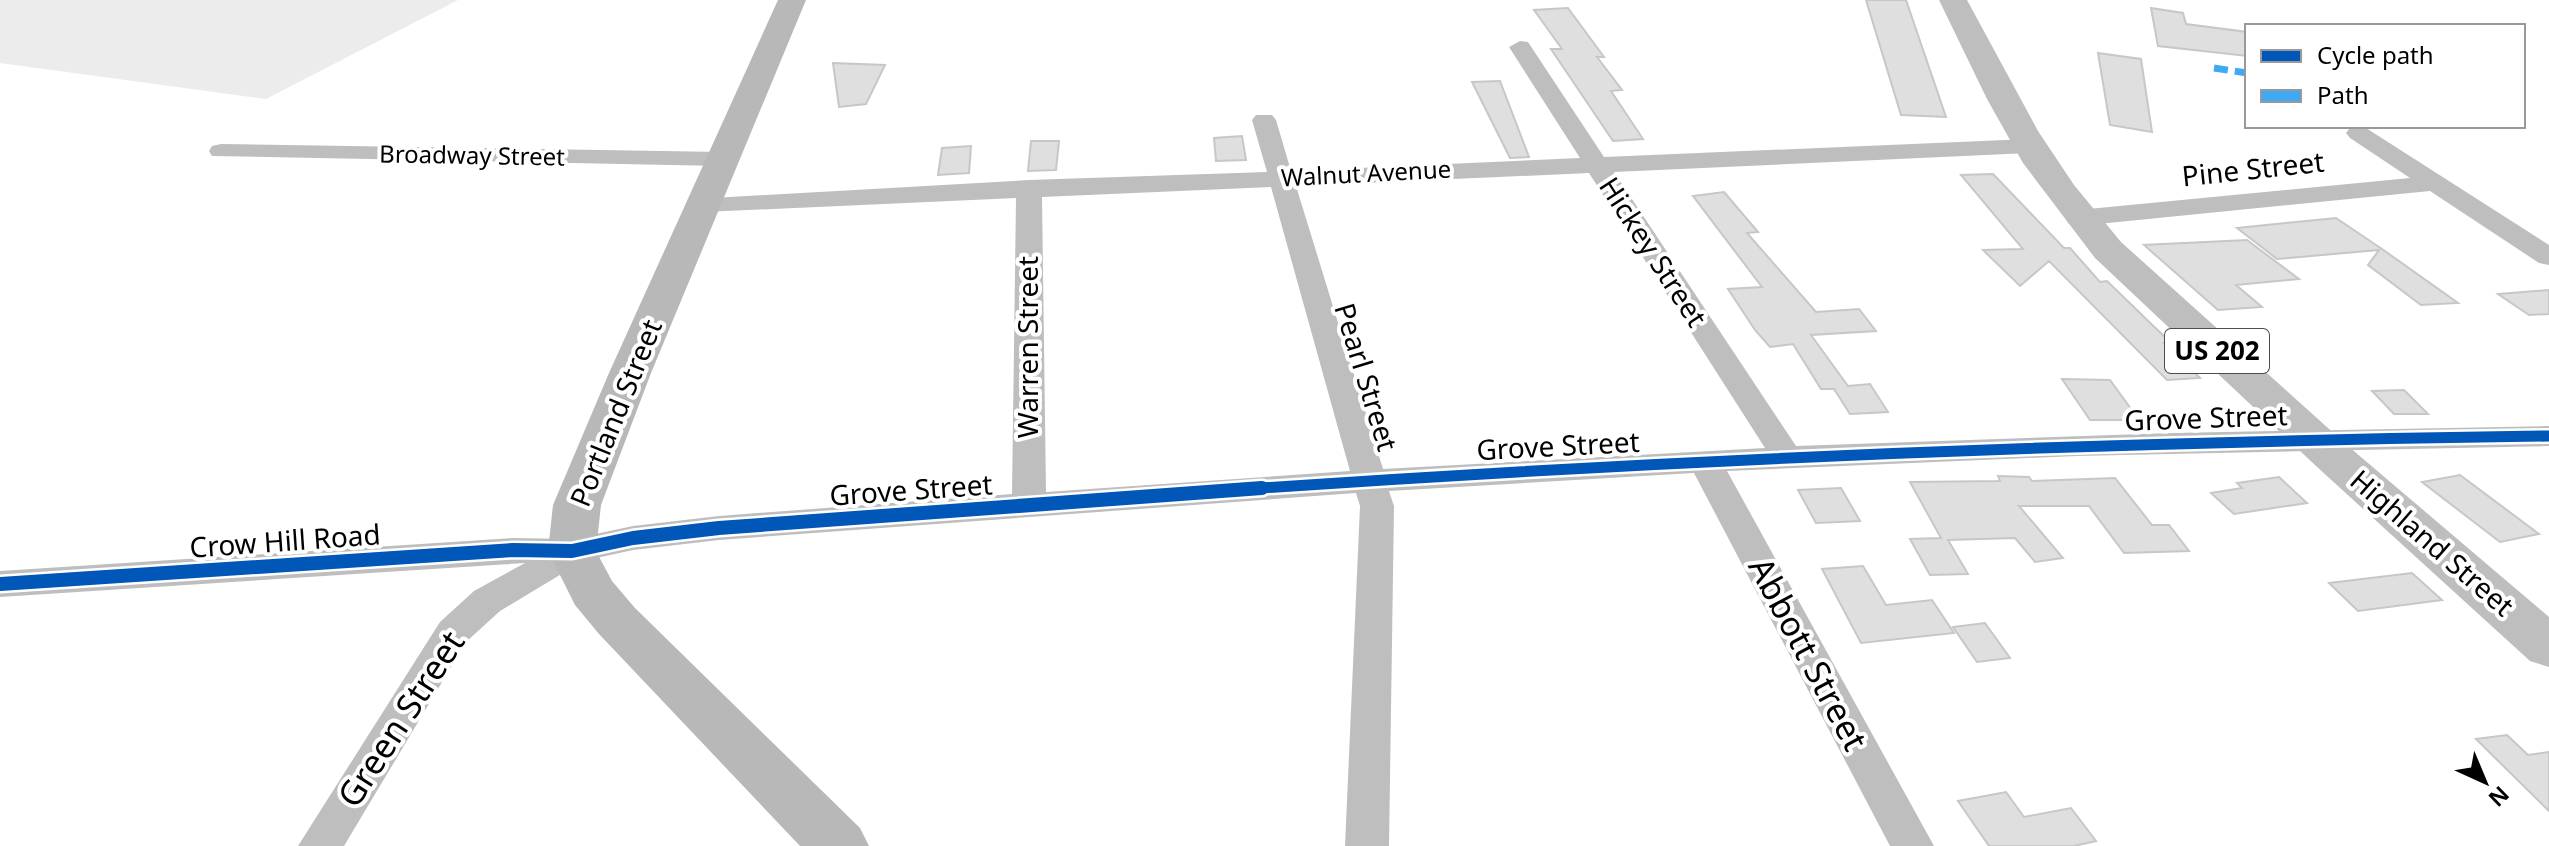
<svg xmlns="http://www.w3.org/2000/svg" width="2549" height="846" viewBox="0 0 2549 846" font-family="'Noto Sans',sans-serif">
	<rect width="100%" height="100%" fill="#fff"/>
	<path fill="#ececec" d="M0,0H458L266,99L0,63Z"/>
	<path fill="#dfdfdf" stroke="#c7c7c7" stroke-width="2" d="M1866,0H1906L1946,117L1901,115Z
		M1568,8L1604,57H1597L1622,90L1611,91L1643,139L1613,141L1551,49H1562L1534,10Z
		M2151,8L2183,13L2186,24L2247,32V56L2158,46Z
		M2098,53L2141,59L2152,132L2110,125Z
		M833,63L885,65L866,104L839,107Z
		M1500,81L1529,157L1510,158L1472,82Z
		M1242,136L1246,160L1216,161L1214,138Z
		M1031,141H1059L1056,170L1028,171Z
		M971,146L969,173L938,175L942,148Z
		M1993,174L2064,248H2070L2100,282L2107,281L2171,343H2164L2200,378L2167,380L2049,261L2020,286L1983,250L2023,249L1961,175Z
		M1724,192L1758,232L1747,233L1816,312L1859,309L1876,331L1811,335L1848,386L1870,384L1888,412L1850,414L1834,389H1821L1793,344L1770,347L1755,330L1728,289L1762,287L1693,196Z
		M2336,218L2382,249L2458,303L2421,305L2368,265L2379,250L2277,259L2237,228Z
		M2247,240L2299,279L2236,285L2262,307L2218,310L2144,245Z
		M2549,290V314L2529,315L2498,294Z
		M2062,379L2110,380L2139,420H2090Z
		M2404,390L2428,414H2394L2372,391Z
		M2460,475L2539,534L2500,542L2422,482Z
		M1998,476L2029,477L2032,481L2115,478L2152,525H2169L2189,551L2124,553L2089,506H2019L2063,558L2035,562L2015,538L1948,540L1968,574L1930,575L1910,539L1941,538L1910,482L2000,481Z
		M2279,477L2307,503L2234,514L2211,493L2242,488L2237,483Z
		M1841,488L1860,521L1816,523L1798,490Z
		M1863,566L1886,605L1932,600L1954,633L1861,643L1822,569Z
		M2412,573L2442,600L2358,611L2329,583Z
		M1985,623L2010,658L1977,662L1953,627Z
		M2507,735L2528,755L2549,752V811L2476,739Z
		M2006,792L2024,817L2071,808L2096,841L2074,846H1989L1958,801Z"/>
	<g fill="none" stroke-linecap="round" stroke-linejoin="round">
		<path fill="#bebebe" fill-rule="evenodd" d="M1520,41L1528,42L1604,157L2029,139L2038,141L2041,146L2038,151L2029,153L1614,172L1796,446L2172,433L2549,426V446L2077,456L1727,471L1934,846H1890L1694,473L1389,491L1394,506L1389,846H1345L1360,506L1356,493L719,540L633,550L583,561L500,611L466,642L344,846H298L440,622L474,591L525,563L0,597V571L513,538L572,539L633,526L719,516L1012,494L1016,198L704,212L695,209L691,204L695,199L1029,180L1267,172L1252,120L1256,115H1272L1276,120L1291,171L1580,158L1509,47ZM1589,173L1765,448L1383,469L1296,186ZM1271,187L1350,471L1046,492L1042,197Z
			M2359,126L2366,128L2549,245V265L2539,263L2430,191L2078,226L2069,224L2065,218L2069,212L2078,210L2410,178L2350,138L2346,133L2350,128Z
			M221,144L722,152L731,154L734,159L731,164L722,166L212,156L209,151L212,146Z"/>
		<path fill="#b8b8b8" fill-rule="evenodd" d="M778,0H806L651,373L601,505L596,551L612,581L635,608L860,828L869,846H800L599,634L575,605L548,551L553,505L609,373Z"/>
		<path fill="#bebebe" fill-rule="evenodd" d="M1939,0H1967L2038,131L2074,185L2121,242L2348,446L2549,617V667L2530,661L2316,466L2095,258L2023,163L1987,99Z"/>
		<path stroke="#3fa9f5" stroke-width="7" stroke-dasharray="14 7" stroke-linecap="butt" d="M2214,68L2247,73"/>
		<g stroke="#fff" stroke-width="16">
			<path id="cycleway-far1" d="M1234,490C1672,459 2110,442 2549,436"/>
		</g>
		<g stroke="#fff" stroke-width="19">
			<path id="cycleway" d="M0,584L513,550L572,551L633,538L719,528L1262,488"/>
		</g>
		<use href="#cycleway-far1" stroke="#0057b8" stroke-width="11"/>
		<use href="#cycleway" stroke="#0057b8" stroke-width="14"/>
	</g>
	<g text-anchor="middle" stroke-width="8" stroke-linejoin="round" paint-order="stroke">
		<g font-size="24" fill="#000" stroke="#fff">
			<text transform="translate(472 156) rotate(1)" y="8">Broadway Street</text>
			<text transform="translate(1366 174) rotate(-3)" y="8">Walnut Avenue</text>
		</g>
		<rect fill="#fff" stroke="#4c4c4c" stroke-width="2" x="2165" y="329" width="104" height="44" rx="6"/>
		<g font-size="26" font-weight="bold" fill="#000">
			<text x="2217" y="360">US 202</text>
		</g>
		<g font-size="28" fill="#000" stroke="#fff">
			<text transform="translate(2253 169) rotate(-6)" y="10">Pine Street</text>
			<text transform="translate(1653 252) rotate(57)" y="10">Hickey Street</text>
			<text transform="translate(1028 347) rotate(-90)" y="10">Warren Street</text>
			<text transform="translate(1366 377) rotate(73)" y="10">Pearl Street</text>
			<text transform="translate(616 413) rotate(-68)" y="10">Portland Street</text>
			<text transform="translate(2206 418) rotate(-2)" y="10">Grove Street</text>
			<text transform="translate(1558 446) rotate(-3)" y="10">Grove Street</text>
			<text transform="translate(911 490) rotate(-4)" y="10">Grove Street</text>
			<text transform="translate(285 541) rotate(-4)" y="10">Crow Hill Road</text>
			<text transform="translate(2432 543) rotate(41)" y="10">Highland Street</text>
		</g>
		<g font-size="34" fill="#000" stroke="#fff">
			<text transform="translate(1808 654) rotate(62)" y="12">Abbott Street</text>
			<text transform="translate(401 719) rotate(-57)" y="12">Green Street</text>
		</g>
	</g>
	<rect x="2245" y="24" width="280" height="104" fill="#ffffff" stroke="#999999" stroke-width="2"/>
	<rect x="2261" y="50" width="40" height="12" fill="#0057b8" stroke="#999999" stroke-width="2"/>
	<text x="2317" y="64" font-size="24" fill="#000000">Cycle path</text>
	<rect x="2261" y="90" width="40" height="12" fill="#3fa9f5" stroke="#999999" stroke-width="2"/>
	<text x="2317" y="104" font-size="24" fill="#000000">Path</text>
	<g transform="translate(2485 782) rotate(136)" stroke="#ffffff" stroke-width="6" paint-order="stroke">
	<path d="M0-6L14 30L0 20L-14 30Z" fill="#000000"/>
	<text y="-12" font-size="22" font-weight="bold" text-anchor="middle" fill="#000000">N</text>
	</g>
</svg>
